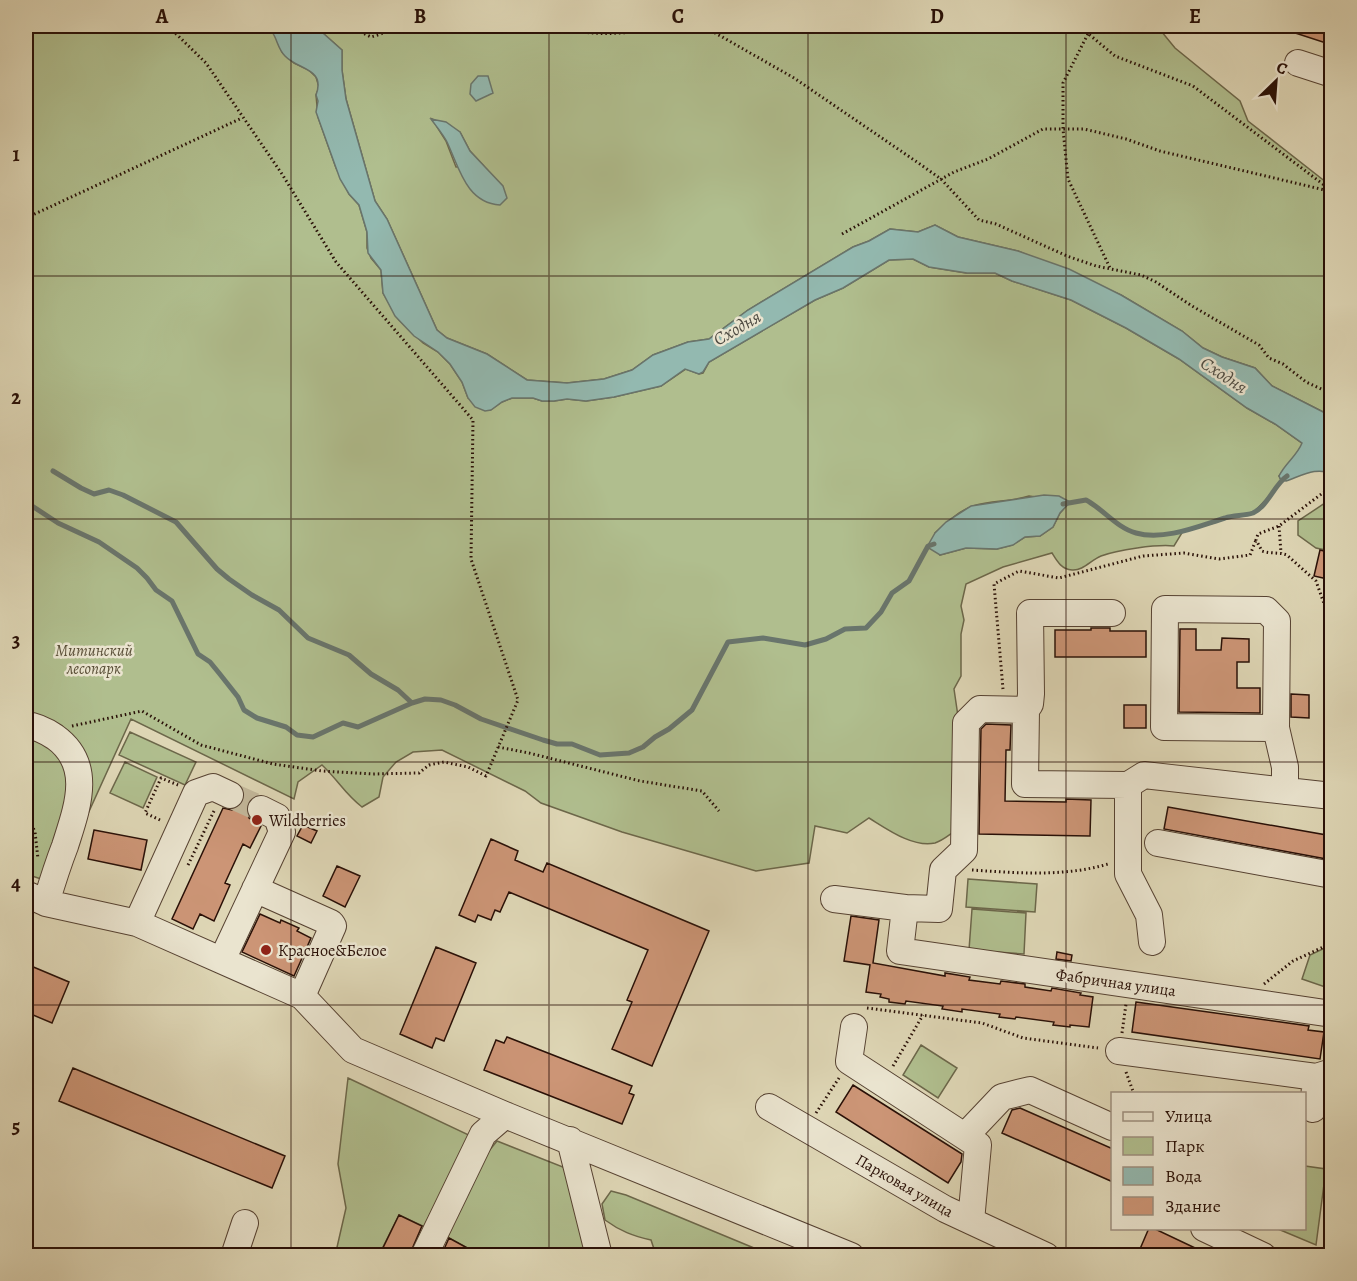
<svg xmlns="http://www.w3.org/2000/svg" width="1357" height="1281" viewBox="0 0 1357 1281" font-family="Alegreya,serif">
	<rect width="100%" height="100%" fill="#ded6b5"/>
	<filter id="stains"><feTurbulence type="fractalNoise" baseFrequency=".00333" numOctaves="4"/><feColorMatrix values="0 0 0 0 .2 0 0 0 0 .09 0 0 0 0 .02 0 0 0 .5 -.17"/></filter>
	<radialGradient id="worn" r=".72"><stop offset=".6" stop-color="#630" stop-opacity="0"/><stop offset="1" stop-color="#630" stop-opacity=".3"/></radialGradient>
	<path fill="#b0be8e" stroke="#6c674a" stroke-width="1.5" fill-rule="evenodd" d="M26,26H210L217,29L227,26H264L268,27L273,31L282,52L294,63L309,70L316,77L319,87L316,95L318,117L336,168L349,194L359,205L367,232V248L371,258L381,270L383,293L399,320L423,343L438,352L450,364L462,382L468,398L490,410L502,402L512,398H533L542,401H554L567,399L586,401L614,397L661,386L686,369L699,374L703,373L709,362L815,300L843,288L889,260L913,259L929,267L966,273H995L1012,281L1071,300L1126,328L1179,359L1247,408L1275,424L1303,444C1297,455 1287,465 1279,476L1281,480L1274,491L1254,512L1225,518L1211,524L1197,526L1183,531L1174,546C1157,544 1117,550 1101,556C1091,560 1083,571 1072,570C1061,569 1057,561 1052,553L1003,567L966,584L961,606L964,620L961,634V676L954,689L960,730L955,831C949,835 942,841 935,843C913,848 887,829 869,818L847,833L815,826L809,863L756,871L622,832L541,803L525,791L442,750L413,752L396,762L383,777L379,797L362,807C345,794 338,780 322,765L298,782L294,799L131,719L56,884L26,874ZM1029,496L1070,502L1060,513L1053,527L1040,536L1025,537L1012,545L997,549L966,548L940,555L935,533C946,523 960,510 973,506C992,500 1011,502 1029,496Z
		M315,26H1157L1175,48L1240,101L1248,121L1331,186V416L1272,386L1255,368L1222,357L1203,348L1182,331L1121,295L1018,251L958,237L935,225L918,232L890,229L869,241L853,247L748,310L709,339L688,342L653,355L632,370L604,379L567,383L527,380L487,354L447,338L437,330L387,219L375,201L346,99L342,70V50ZM432,119L460,132L470,151L483,165L456,167L446,141Z
		M1331,499V551L1316,548L1298,535V521Z
		M130,732L196,762L185,785L119,755Z
		M125,762L157,777L143,808L110,793Z
		M968,879L1037,884L1035,912L966,907Z
		M972,909L1026,913L1024,954L969,950Z
		M1331,945V989L1302,979L1310,955Z
		M921,1045L957,1068L938,1098L903,1075Z
		M348,1078L473,1137L427,1228L399,1215L379,1255L335,1256L346,1208L338,1164Z
		M497,1141L568,1169L588,1255H466L469,1249L447,1237L488,1152Z
		M1305,1166L1326,1169L1316,1245L1278,1229L1304,1228Z
		M611,1191L626,1195L766,1253L768,1255H656L651,1240C633,1236 620,1231 605,1220L602,1204Z"/>
	<path fill="#93b9b0" stroke="#69756c" stroke-width="1.5" d="M264,26H315L342,50V70L346,99L375,201L387,219L437,330L447,338L487,354L527,380L567,383L604,379L632,370L653,355L688,342L709,339L748,310L853,247L869,241L890,229L918,232L935,225L958,237L1018,251L1069,269L1121,295L1182,331L1203,348L1222,357L1255,368L1272,386L1331,416V475C1319,465 1299,477 1286,481L1281,480L1279,476C1285,463 1297,456 1302,443L1275,424L1247,408L1179,359L1126,328L1071,300L1012,281L995,273H967L929,267L913,259L889,260L843,288L815,300L709,362L703,372L699,374L685,369L661,386L614,397L586,401L567,399L554,401H542L533,398H512L502,402L491,410L485,411L475,407L468,398L462,382L450,364L438,352L414,336L395,316L383,293L381,270L368,253L367,232L359,205L349,194L340,179L316,112L318,101L316,95C326,68 298,70 285,56C275,46 278,32 264,26Z
		M478,76H488L493,93L476,101L470,94L471,84Z
		M431,119L446,122L460,132L470,151L503,186L507,198L500,205C466,203 459,167 447,142C443,134 436,126 431,119Z
		M1044,495L1059,496L1070,502L1060,513L1053,527L1040,536L1025,537L1013,545L997,549L966,548L940,555L927,547L935,533L946,522L971,506Z"/>
	<g fill="none" stroke-linecap="round" stroke-linejoin="round">
		<path stroke="#69756c" stroke-width="5" d="M53,471L81,488L94,494L109,490L123,495L176,522L217,569L229,579L252,595L279,610L308,638L349,655L371,674L398,690L412,703L425,699L441,700L455,705L481,719L543,740L557,744H572L600,755L629,753L643,747L655,737L669,729L692,710L728,642L763,638L805,645L826,639L845,629L866,628L881,612L892,593L909,581L928,546L934,544
			M26,502L58,523L99,542L137,568L147,578L156,590L172,601L198,654L210,662L219,673L238,697L244,710L257,718L286,727L297,735L313,737L343,723L358,727L412,703
			M1063,504L1086,500C1103,509 1117,528 1136,533C1164,541 1199,526 1225,518C1234,515 1244,516 1253,513C1268,506 1274,485 1287,476"/>
	</g>
	<path fill="#cc9576" stroke="#291007" stroke-width="1.5" d="M1281,26H1332V45L1280,28Z
		M1320,550L1332,553V580L1314,576Z
		M1091,628H1110V631H1146V657H1055V630H1091Z
		M1180,629H1196V650H1221L1222,638L1249,639V662H1237V688H1260V713L1179,712Z
		M1291,694L1309,695V718L1291,717Z
		M1124,705H1146V728H1124Z
		M986,724L1011,725L1010,750H1006L1005,801L1066,802V799L1091,800L1090,836L979,834L981,729Z
		M244,790L255,796L248,802L246,810L249,818L261,826L250,848L243,844L225,883L230,885L214,921L200,914L193,929L172,919L223,808L232,810L239,807L244,801Z
		M1168,807L1332,836V860L1164,829Z
		M303,825L317,831L311,843L297,836Z
		M94,830L147,840L141,870L88,859Z
		M491,839L518,851L515,860L543,872L547,863L709,931L652,1066L612,1049L632,1002L627,1000L648,950L509,892L500,912L495,910L491,920L478,915L475,922L459,915Z
		M337,866L360,876L345,907L323,896Z
		M260,914L280,923L281,920L299,928L297,931L311,938L294,976L242,952Z
		M851,916L879,920L873,963L945,976V973L970,977L969,980L1000,984L1001,981L1025,984V987L1051,991L1052,988L1081,993L1080,995L1093,997L1089,1027L1070,1025V1027L1053,1025L1054,1022L1016,1017L1015,1019L999,1017L1000,1014L962,1009V1012L942,1009L943,1006L906,1001L905,1004L889,1002V999L880,997L881,994L866,992L870,965L844,961Z
		M436,947L476,963L444,1041L436,1038L432,1048L400,1034Z
		M1057,952L1072,955L1071,961L1056,959Z
		M31,966L69,982L52,1023L26,1012V979Z
		M1136,1002L1309,1026L1308,1030L1324,1032L1320,1059L1132,1032Z
		M507,1037L632,1086L629,1093L634,1095L622,1124L484,1070L496,1040L504,1043Z
		M73,1068L285,1156L272,1188L59,1101Z
		M853,1085L962,1154L961,1162L948,1183L836,1112Z
		M1020,1108L1113,1149V1182L1002,1133L1012,1110Z
		M399,1215L422,1226L409,1256H379Z
		M1149,1228H1153L1212,1256H1137Z
		M449,1238L482,1256H441Z"/>
	<g fill="none" stroke-linecap="round" stroke-linejoin="round">
		<path stroke="#c3b89b" stroke-width="26" stroke-dasharray="26 13" stroke-linecap="butt" d="M230,795L261,809"/>
		<g stroke="#564232" stroke-width="28">
			<path id="minor" d="M1298,63L1332,74
				M1026,710L1030,704L1031,694L1030,613H1112
				M26,725C36,726 46,731 55,737C94,765 77,808 65,846C58,864 52,883 46,903
				M1276,728L1164,727L1165,609L1266,610L1277,621L1276,728L1285,767V791
				M1158,843L1332,875
				M26,894L46,903L137,923L302,996L333,926L331,923L255,889
				M834,899L905,908L900,951L1332,1014
				M905,908L939,909L943,870L964,850L966,723L980,709L1026,710L1025,784L1128,785
				M137,923L196,793L213,787L230,795
				M1152,942L1149,915L1128,874V785L1144,775L1332,796
				M222,960L282,832L277,817L261,809
				M302,996L353,1050L505,1115L851,1256
				M854,1027L849,1061L978,1145L971,1221
				M1119,1051L1316,1077L1332,1072
				M769,1107L945,1209L1046,1256
				M1313,1109L1316,1077
				M966,1135L1002,1097L1030,1090L1112,1127
				M570,1140L599,1256
				M1204,1228L1263,1256
				M234,1256L245,1223
				M424,1256L483,1134L505,1115"/>
		</g>
		<path stroke="#291007" stroke-width="3" stroke-dasharray="1.5 3" stroke-linecap="butt" d="M348,26L371,37L381,34L392,26
			M552,26C594,37 624,35 666,26
			M689,26L704,27L717,34L794,78L917,162L941,179L979,220L996,224L1067,256L1096,266L1141,275L1156,282L1192,306L1259,345L1269,358L1283,364L1306,382L1332,394
			M1079,26L1115,56L1193,86L1332,191
			M1092,26L1063,83V129L1068,179L1110,268
			M26,218L242,118
			M842,234L954,172L988,159L1043,129H1084L1126,139L1160,151L1329,191
			M1332,486L1279,526L1258,534L1256,540L1262,551C1271,554 1279,552 1287,555L1316,581L1332,626
			M1279,526L1281,553
			M1003,689L994,584L1019,571L1059,578L1143,556L1184,553L1219,559L1250,555L1256,540
			M72,726L142,711L201,745L273,764L322,771L373,774L419,773L429,765L444,762L468,767L486,776L518,700L471,559L473,420L336,262L282,174L206,63L168,26
			M498,747L529,753L640,781L702,791L719,811
			M26,812L35,832L38,859
			M160,820L145,813L161,778L178,785
			M188,865L214,811
			M972,870C1018,873 1064,877 1108,864
			M1264,984L1293,961L1332,943
			M867,1008L982,1023L1023,1038L1098,1048
			M1122,1033L1126,1004
			M893,1066L923,1015
			M1126,1072L1134,1094
			M816,1113L839,1078"/>
		<use href="#minor" stroke="#eae4cf" stroke-width="26"/>
	</g>
	<path fill="none" stroke="#291007" stroke-width="1.5" stroke-opacity="0.55" d="M291,26V1256M549,26V1256M808,26V1256M1066,26V1256M26,276H1332M26,519H1332M26,762H1332M26,1005H1332"/>
	<g fill="#8f2418" stroke="#eae4cf" stroke-width="2">
		<circle cx="257" cy="820" r="6"/>
		<circle cx="266" cy="950" r="6"/>
	</g>
	<g text-anchor="middle" stroke-width="5" stroke-linejoin="round" paint-order="stroke">
		<g font-size="16" font-style="italic" fill="#584d36" stroke="#eae4cf">
			<text x="94" y="656">Митинский<tspan x="94" dy="18">лесопарк</tspan></text>
		</g>
		<g font-size="16" fill="#291007" stroke="#eae4cf" text-anchor="start">
			<text x="269" y="826">Wildberries</text>
			<text x="278" y="956">Красное&amp;Белое</text>
		</g>
		<g font-size="16" fill="#291007" stroke="#eae4cf">
			<text transform="translate(1116 982) rotate(8)" y="6">Фабричная улица</text>
			<text transform="translate(905 1185) rotate(30)" y="6">Парковая улица</text>
		</g>
		<g font-size="18" font-style="italic" fill="#4e4b42" stroke="#eae4cf">
			<text transform="translate(737 328) rotate(-30)" y="6">Сходня</text>
			<text transform="translate(1224 375) rotate(33)" y="6">Сходня</text>
		</g>
	</g>
	<rect width="1357" height="1281" fill="none" stroke="#ded6b5" stroke-width="66"/>
	<rect x="1111" y="1092" width="195" height="138" fill="#eae4cf" stroke="#9d8f7f" stroke-width="1.5"/>
	<rect x="1123" y="1112" width="30" height="9" fill="#eae4cf" stroke="#9d8f7f" stroke-width="1.5"/>
	<text x="1165" y="1122" font-size="18" fill="#291007">Улица</text>
	<rect x="1123" y="1137" width="30" height="18" fill="#b0be8e" stroke="#9d8f7f" stroke-width="1.5"/>
	<text x="1165" y="1152" font-size="18" fill="#291007">Парк</text>
	<rect x="1123" y="1167" width="30" height="18" fill="#93b9b0" stroke="#9d8f7f" stroke-width="1.5"/>
	<text x="1165" y="1182" font-size="18" fill="#291007">Вода</text>
	<rect x="1123" y="1197" width="30" height="18" fill="#cc9576" stroke="#9d8f7f" stroke-width="1.5"/>
	<text x="1165" y="1212" font-size="18" fill="#291007">Здание</text>
	<g transform="translate(1276 81) rotate(25)" stroke="#eae4cf" stroke-width="4.5" paint-order="stroke">
	<path d="M0-4.5L10 22L0 15L-10 22Z" fill="#291007"/>
	<text y="-9" font-size="16" font-weight="bold" text-anchor="middle" fill="#291007">С</text>
	</g>
	<rect x="33" y="33" width="1291" height="1215" fill="none" stroke="#291007" stroke-width="2"/>
	<g font-size="20" text-anchor="middle" font-weight="bold" fill="#291007">
		<text x="162" y="23">A</text>
		<text x="420" y="23">B</text>
		<text x="678" y="23">C</text>
		<text x="937" y="23">D</text>
		<text x="1195" y="23">E</text>
		<text x="16" y="161">1</text>
		<text x="16" y="404">2</text>
		<text x="16" y="647">3</text>
		<text x="16" y="890">4</text>
		<text x="16" y="1133">5</text>
	</g>
	<rect width="100%" height="100%" filter="url(#stains)"/>
	<rect width="100%" height="100%" fill="url(#worn)"/>
</svg>
